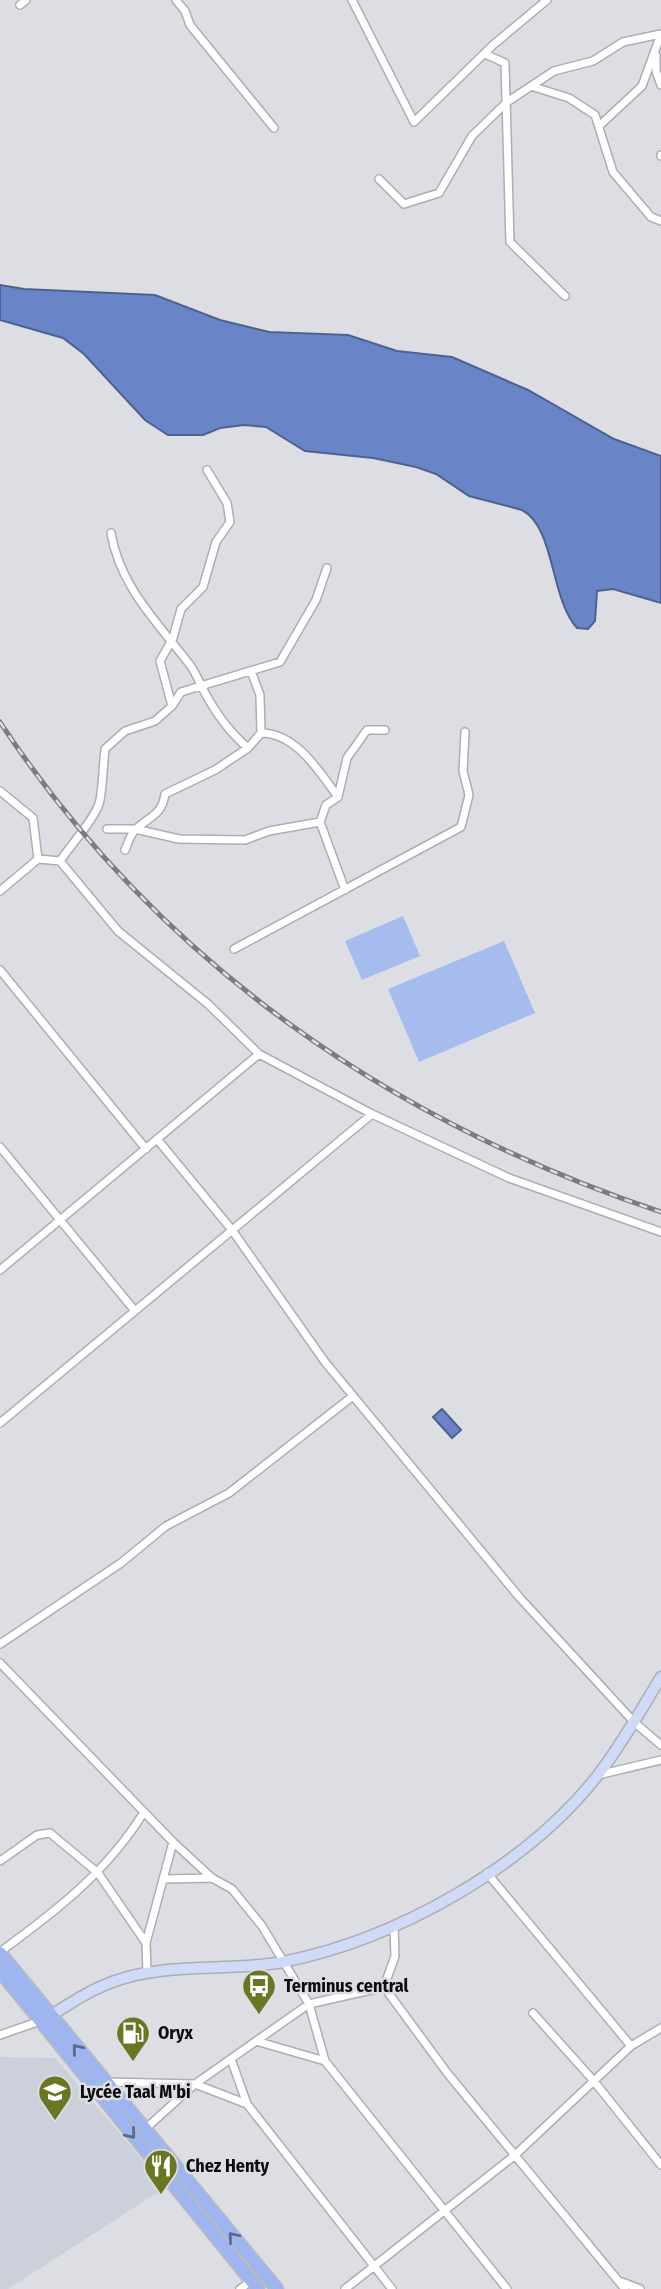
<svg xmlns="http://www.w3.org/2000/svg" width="661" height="2289" viewBox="0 0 661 2289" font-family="'Fira Sans Condensed',sans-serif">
	<rect width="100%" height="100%" fill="#dcdee3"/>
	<path fill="#cbd0db" d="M0,2057L55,2058L166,2187L8,2289H0Z"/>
	<path fill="#a6bcef" d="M403,916L420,956L362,980L345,941Z
		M504,941L535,1013L419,1062L388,989Z"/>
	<path fill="#6a85c7" stroke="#4e6190" stroke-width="2" d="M0,285L24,289L155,295L220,320L269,332L348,335L397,351L452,357L528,390L614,439L661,456V603L613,589L597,591L595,621L588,629L577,628C550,598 555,527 522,510L469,496L436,474L416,467L373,458L305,451L266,427L244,425L220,428L203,435H168L145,420L84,354L63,338L0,320Z
		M442,1409L461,1430L452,1438L433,1417Z"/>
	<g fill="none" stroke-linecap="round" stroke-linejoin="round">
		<g stroke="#acaeb3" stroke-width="10">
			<path id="street" d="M176,0L185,11L190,25L274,128
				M352,0L414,122L493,45L547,0
				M20,5L26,0
				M485,54L505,63L510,242L565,296
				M656,55V71L661,85
				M531,86L569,98L595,115L613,172L651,217L661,221
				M599,126L642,86L661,34
				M661,155V156
				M379,179L404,204L439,193L472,136L507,102L554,71L593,61L623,42L661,34
				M111,533C120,587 158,623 190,665C196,673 200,684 205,693C217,715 229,732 248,748
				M251,671L260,695L261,733
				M172,706L181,692L280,662L316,600L327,568
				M0,791L33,818L38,859
				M320,822L345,890
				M107,829H135L179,839L245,840L269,831L320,822L326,805L338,797L347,758L367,730H385
				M125,850C128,843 131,833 136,829C150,816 162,815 165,794L215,770L248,748L261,733C296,733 319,771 338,797
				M60,861C70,846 98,815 100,800C103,783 103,766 105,749L125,731L155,721L172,706L160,661L173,638L181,609L203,587L216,542L230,522L227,503L207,470
				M0,891L38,859L60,861L118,931L208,1004L259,1054L372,1114L509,1178L661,1232
				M234,949L461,827L469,795L463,771L465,732
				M0,970L146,1149
				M157,1139L232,1230L325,1362L520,1598L634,1722L661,1745
				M0,1147L135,1311
				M0,1270L259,1054
				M0,1423L372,1114
				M0,1644L121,1563L166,1526L229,1493L353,1396
				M0,1663L173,1842L212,1878L232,1889L262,1926L309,2004L325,2061L507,2289
				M598,1775L661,1760
				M0,1861L37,1835L50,1833L98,1873L146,1943
				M487,1873L631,2046
				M164,1879L212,1878
				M0,1952C56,1911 107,1872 144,1812
				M147,1972L146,1943L173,1842
				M384,1987L448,2074L625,2289
				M533,2013L593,2080L661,2165
				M0,2035L40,2021
				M256,2041L325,2061
				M231,2059L247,2104L392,2289
				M106,2082L195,2084L309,2004L384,1987L395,1956L394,1927
				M144,2130L195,2084L247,2104
				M622,2282L640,2289
				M240,2289L251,2281
				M345,2289L514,2156L631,2046L661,2028"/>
		</g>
		<g stroke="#acaeb3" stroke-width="13">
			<path id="secondary" d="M45,2019C68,2005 89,1990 115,1981C168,1962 228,1972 283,1962C397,1939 526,1867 598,1775C622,1744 641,1710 661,1677"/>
		</g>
		<g stroke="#bbbbbc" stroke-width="15">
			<path id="primary" d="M0,1953L277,2289
				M0,1971L258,2289"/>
		</g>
		<use href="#street" stroke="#fff" stroke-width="7"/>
		<use href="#secondary" stroke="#cfdaf7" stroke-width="10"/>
		<use href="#primary" stroke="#9eb5ef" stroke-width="12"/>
		<g stroke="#7b7c7f" stroke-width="5">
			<path id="rail" d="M0,722C158,962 391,1122 661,1212"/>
		</g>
		<use href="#rail" stroke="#dcdee3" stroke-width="2.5" stroke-dasharray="8" stroke-linecap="butt"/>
	</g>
	<defs><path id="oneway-chevron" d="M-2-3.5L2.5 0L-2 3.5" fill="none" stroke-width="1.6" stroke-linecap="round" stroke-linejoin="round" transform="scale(1.75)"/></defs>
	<g stroke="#5d698a">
		<use href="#oneway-chevron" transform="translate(77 2049) rotate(-129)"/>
		<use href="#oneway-chevron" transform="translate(131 2134) rotate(51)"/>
		<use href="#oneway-chevron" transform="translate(233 2237) rotate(-130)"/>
	</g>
	<defs>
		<g id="bus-pin" transform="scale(1.75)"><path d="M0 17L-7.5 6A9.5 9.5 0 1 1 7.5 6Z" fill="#6b7622" stroke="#dcdee3"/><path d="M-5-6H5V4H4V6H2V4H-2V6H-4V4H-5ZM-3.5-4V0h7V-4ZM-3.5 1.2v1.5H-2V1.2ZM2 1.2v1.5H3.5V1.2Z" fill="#fff"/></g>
		<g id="fuel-pin" transform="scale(1.75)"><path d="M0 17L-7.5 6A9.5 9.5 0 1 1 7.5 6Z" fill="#6b7622" stroke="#dcdee3"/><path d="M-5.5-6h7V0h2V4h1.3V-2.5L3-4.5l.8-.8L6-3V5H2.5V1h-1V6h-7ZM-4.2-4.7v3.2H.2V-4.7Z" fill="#fff"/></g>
		<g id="school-pin" transform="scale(1.75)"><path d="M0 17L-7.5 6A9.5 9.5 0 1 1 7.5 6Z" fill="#6b7622" stroke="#dcdee3"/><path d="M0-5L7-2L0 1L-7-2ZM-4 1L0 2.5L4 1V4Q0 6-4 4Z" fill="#fff"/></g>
		<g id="restaurant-pin" transform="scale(1.75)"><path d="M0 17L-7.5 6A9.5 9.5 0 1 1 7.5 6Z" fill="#6b7622" stroke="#dcdee3"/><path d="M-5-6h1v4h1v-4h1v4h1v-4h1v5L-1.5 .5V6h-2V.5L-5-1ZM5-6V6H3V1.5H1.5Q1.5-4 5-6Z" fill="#fff"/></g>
	</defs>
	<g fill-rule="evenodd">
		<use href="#bus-pin" x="259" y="1986"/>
		<use href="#fuel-pin" x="133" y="2033"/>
		<use href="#school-pin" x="55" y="2092"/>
		<use href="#restaurant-pin" x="161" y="2166"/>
	</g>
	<g text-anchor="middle" stroke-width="5" stroke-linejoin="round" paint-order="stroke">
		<g font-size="18" font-weight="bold" fill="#0d0d0f" stroke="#dcdee3" text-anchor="start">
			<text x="284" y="1992">Terminus central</text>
			<text x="158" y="2039">Oryx</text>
			<text x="80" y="2098">Lycée Taal M'bi</text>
			<text x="186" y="2172">Chez Henty</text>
		</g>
	</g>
</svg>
